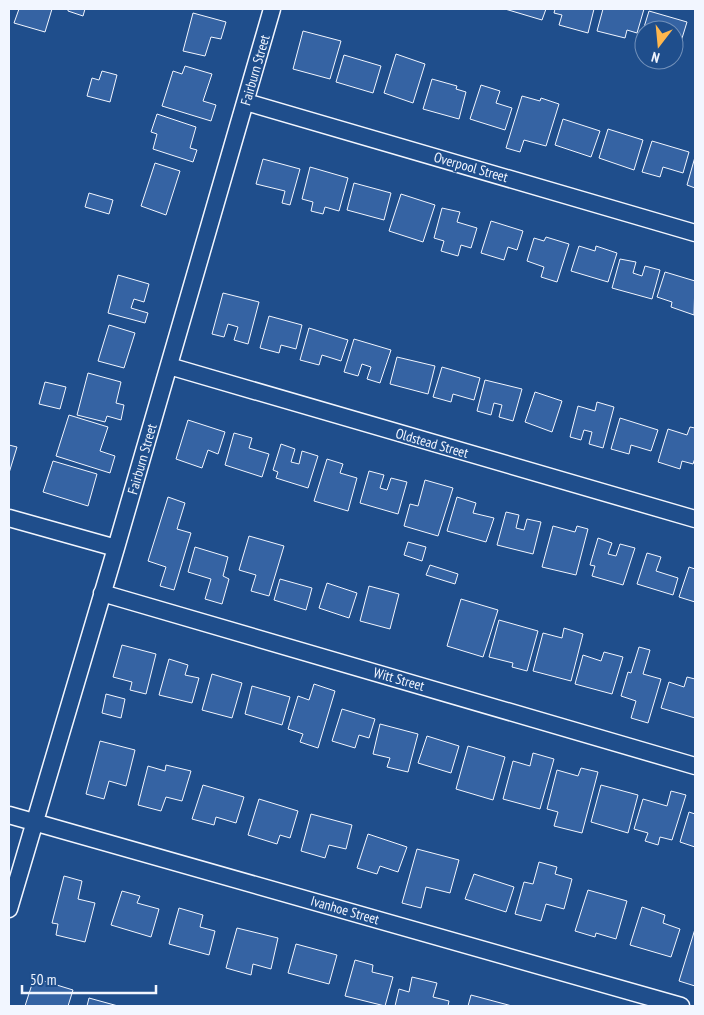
<svg xmlns="http://www.w3.org/2000/svg" width="704" height="1015" viewBox="0 0 704 1015" font-family="'PT Sans Narrow',sans-serif">
	<rect width="100%" height="100%" fill="#1f4e8c"/>
	<path fill="#3563a3" stroke="#f2f6ff" d="M19,9H52L45,32L14,23Z
		M68,9H85L83,16L68,11Z
		M505,9H546L542,20Z
		M555,9H594L588,33L559,25L562,15L554,13Z
		M603,9H644L637,33L627,30L625,38L597,31Z
		M649,11L687,22L679,48L674,47V30H644V38L641,37Z
		M193,13L226,22L221,39L211,37L205,56L183,51Z
		M303,31L341,41L330,79L293,69Z
		M396,54L425,64L413,103L384,93Z
		M344,55L381,66L373,93L336,82Z
		M185,66L212,74L203,101L216,105L211,121L162,106L173,71L182,74Z
		M102,71L117,75L110,102L87,96L92,78L99,80Z
		M432,79L457,86L456,89L466,92L459,119L423,109Z
		M481,85L500,91L496,103L512,108L505,130L470,119Z
		M522,96L540,101L541,98L559,104L546,146L524,140L520,152L506,148Z
		M157,114L196,127L190,148L197,150L193,162L153,149L157,134L151,132Z
		M563,119L600,131L591,157L555,145Z
		M608,129L643,140L634,170L599,158Z
		M652,141L689,152L683,173L663,167L660,177L642,172Z
		M695,157V188L687,185Z
		M263,159L300,169L290,205L282,203L285,191L256,184Z
		M155,163L180,171L166,215L141,206Z
		M310,167L348,178L339,211L325,207L323,214L311,211L313,202L302,199Z
		M354,183L391,193L384,220L347,210Z
		M89,193L113,200L109,214L85,207Z
		M401,194L435,205L423,242L389,231Z
		M442,208L460,212L457,222L477,228L471,248L461,245L458,256L441,251L444,241L434,238Z
		M491,221L523,231L517,250L508,247L504,260L481,253Z
		M546,237L569,244L557,282L541,277L544,267L527,261L534,238L544,241Z
		M579,246L595,251L596,246L617,253L608,282L571,271Z
		M620,259L636,262L633,273L642,276L645,266L660,270L652,299L612,288Z
		M665,272L695,281L694,315L671,307L672,302L657,297Z
		M118,275L149,284L144,302L134,299L131,308L148,313L145,323L108,313Z
		M223,293L259,302L248,344L234,340L238,327L228,324L224,337L212,334Z
		M269,316L302,325L296,349L281,345L279,353L260,348Z
		M109,325L135,333L124,368L98,361Z
		M309,328L348,340L341,361L322,355L319,365L300,360Z
		M354,339L391,350L380,383L367,379L371,367L362,364L358,376L344,372Z
		M397,357L435,366L428,394L390,384Z
		M442,367L480,378L474,400L453,394L451,402L433,397Z
		M88,373L121,382L116,403L124,405L121,420L107,416L105,422L77,415Z
		M485,380L522,389L513,421L499,417L502,405L494,403L491,415L477,411Z
		M45,382L66,387L60,409L39,404Z
		M535,392L562,401L552,432L525,422Z
		M597,402L614,407L603,448L589,444L592,432L584,430L581,440L570,437L578,406L595,411Z
		M69,415L108,427L100,451L115,456L110,473L56,456Z
		M620,418L658,430L651,451L631,445L629,454L611,449Z
		M188,420L225,432L218,454L208,450L202,468L176,459Z
		M690,427L695,428V458L693,464L682,461L680,469L658,462L668,429L687,435Z
		M234,433L252,438L249,448L269,454L262,477L225,465Z
		M281,444L295,449L291,462L299,464L302,451L318,456L308,488L276,478L278,472L273,470Z
		M9,445L17,447L9,473Z
		M327,459L343,464L340,473L357,478L348,511L314,501Z
		M53,461L97,474L88,506L43,492Z
		M369,471L384,475L380,488L387,490L391,478L407,482L398,514L360,503Z
		M425,480L453,488L438,536L404,526L410,504L418,506Z
		M168,497L185,503L177,529L191,533L174,590L160,586L166,567L148,561Z
		M457,497L476,503L473,513L494,518L486,542L447,531Z
		M506,512L519,515L516,528L524,530L527,519L541,522L533,554L497,545Z
		M553,526L575,532L577,526L588,529L576,575L542,567Z
		M249,536L284,546L269,596L251,591L256,575L239,570Z
		M598,538L612,543L608,554L616,556L620,544L635,548L623,585L592,576L595,566L590,565Z
		M408,542L426,547L422,561L404,555Z
		M195,547L228,557L223,576L229,579L222,604L205,599L211,579L188,572Z
		M647,553L661,557L656,571L678,578L673,595L637,584Z
		M430,565L458,574L455,584L426,575Z
		M689,567L695,569V602L679,597Z
		M280,579L312,588L306,610L274,600Z
		M327,583L357,593L349,618L319,608Z
		M369,586L399,594L390,629L360,621Z
		M461,599L498,610L483,657L447,646Z
		M499,620L538,631L527,671L512,667L513,663L489,657Z
		M564,628L583,634L571,681L533,671L543,633L562,638Z
		M122,645L156,654L146,694L130,690L132,682L113,677Z
		M639,647L650,650L643,674L661,679L648,723L631,718L636,701L621,696L628,672L631,673Z
		M604,652L623,657L612,694L575,684L583,655L601,661Z
		M169,659L188,665L185,675L199,678L192,703L159,695Z
		M212,674L242,683L232,718L202,710Z
		M687,677L695,679V718L661,708L669,682L684,687Z
		M314,684L335,691L318,748L300,742L303,734L288,729L298,696L309,700Z
		M252,686L290,697L282,725L245,714Z
		M106,694L125,699L121,718L102,713Z
		M342,709L375,719L369,738L359,735L355,748L332,741Z
		M380,724L418,734L408,772L387,767L390,758L373,754Z
		M427,736L459,746L451,773L418,763Z
		M100,741L135,750L126,786L109,781L104,799L86,794Z
		M468,746L505,757L493,800L456,789Z
		M533,753L554,759L540,809L503,799L513,761L530,766Z
		M166,765L191,771L182,801L166,797L161,811L138,805L148,766L165,771Z
		M581,768L598,772L582,833L554,826L558,812L547,809L557,770L578,776Z
		M203,785L244,797L236,823L216,817L214,825L192,819Z
		M601,785L638,795L628,833L591,822Z
		M671,791L686,795L672,840L660,837L658,845L645,841L648,833L634,829L643,799L667,806Z
		M259,799L298,811L290,838L280,835L277,844L248,835Z
		M689,812L695,814V847L680,842Z
		M311,814L352,825L346,849L329,845L325,858L301,851Z
		M368,834L407,847L398,872L380,866L377,874L357,868Z
		M417,849L459,860L450,893L426,887L421,908L402,903Z
		M539,862L557,867L555,874L572,879L564,909L546,904L541,921L515,914L524,882L533,884Z
		M474,874L514,887L506,912L465,899Z
		M64,876L82,881L78,899L95,903L85,942L56,935L58,924L52,923Z
		M588,890L627,901L616,939L596,933L595,937L575,931Z
		M122,891L140,896L137,903L159,909L151,937L111,925Z
		M642,907L665,915L663,923L680,929L671,957L630,945Z
		M179,908L203,915L200,927L215,931L209,955L169,944Z
		M237,928L278,938L271,969L253,964L251,975L226,968Z
		M695,929V986L679,981Z
		M296,944L337,955L329,984L288,973Z
		M355,960L373,965L372,972L393,977L385,1006L345,996Z
		M412,977L437,983L433,997L449,1001L448,1006H395L399,989L409,992Z
		M34,978L73,990L68,1006H25Z
		M471,995L512,1006H468Z
		M89,998L118,1006H87Z"/>
	<g fill="none" stroke-linecap="round" stroke-linejoin="round">
		<g stroke="#f2f6ff" stroke-width="19">
			<path id="street" d="M246,102L695,233
				M169,366L695,519
				M9,518L116,548
				M102,593L695,766
				M9,815L681,1006
				M9,909L116,548L272,9"/>
		</g>
		<use href="#street" stroke="#1f4e8c" stroke-width="16"/>
	</g>
	<g text-anchor="middle" stroke-width="4" stroke-linejoin="round" paint-order="stroke">
		<g font-size="14" fill="#f2f6ff" stroke="#1f4e8c">
			<text transform="translate(255 70) rotate(-74)" y="5">Fairburn Street</text>
			<text transform="translate(471 167) rotate(16)" y="5">Overpool Street</text>
			<text transform="translate(432 443) rotate(16)" y="5">Oldstead Street</text>
			<text transform="translate(142 459) rotate(-74)" y="5">Fairburn Street</text>
			<text transform="translate(399 679) rotate(16)" y="5">Witt Street</text>
			<text transform="translate(345 910) rotate(16)" y="5">Ivanhoe Street</text>
		</g>
	</g>
	<rect width="704" height="1015" fill="none" stroke="#f2f6ff" stroke-width="20"/>
	<g transform="translate(659 45) rotate(196)"><circle r="24" fill="#1f4e8c" stroke="#7391ba"/>
	<path d="M0-4L9 19L0 12L-9 19Z" fill="#ffb74d"/>
	<text y="-8" font-size="14" font-weight="bold" text-anchor="middle" fill="#f2f6ff">N</text>
	</g>
	<path d="M22 985v8h134v-8" fill="none" stroke="#f2f6ff" stroke-width="2.5"/>
	<text x="30" y="985" font-size="15" fill="#f2f6ff" stroke="#1f4e8c" stroke-width="4" paint-order="stroke">50 m</text>
</svg>
